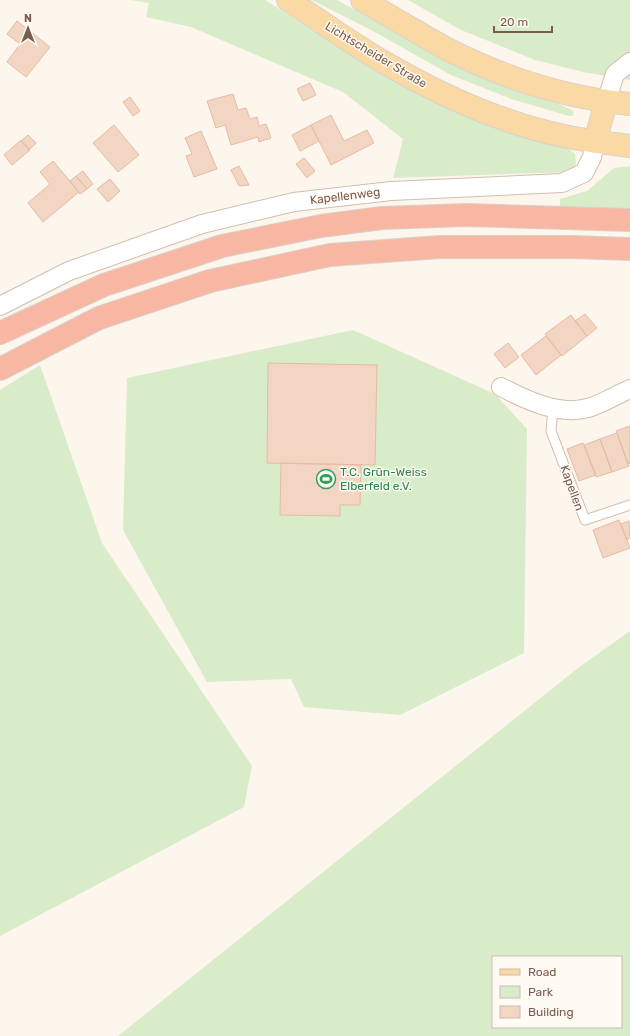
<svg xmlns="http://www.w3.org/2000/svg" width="630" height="1036" viewBox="0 0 630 1036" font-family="Rubik,sans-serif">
	<rect width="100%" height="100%" fill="#fdf6ec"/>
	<path fill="#d8ecc9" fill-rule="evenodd" d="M130,0H265L385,76L431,101L509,132L567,148L575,154L576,165L571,172L393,178L403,139L343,92L191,27L146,17L149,3Z
		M312,0H337L457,67L513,90L559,104L572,110L574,113L572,116H569L511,99L451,75L373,31Z
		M408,0H630V80L583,72L535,60L461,30Z
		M630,166V209L560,208V199L587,191L614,168Z
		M353,330L495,394L527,429L524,653L400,715L304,707L291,679L207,682L123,530L127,378Z
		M40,365L102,543L252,766L244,807L0,936V390Z
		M630,631V1036H118L578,668ZM493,957H621V1027H493Z"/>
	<path fill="#f3d5c3" stroke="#e6bba3" d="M17,21L50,47L26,77L7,62L20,44L7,34Z
		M310,83L316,95L303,101L297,89Z
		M233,94L238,110L246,108L250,119L257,117L259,126L266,124L271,138L259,142L258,137L231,145L225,125L216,128L207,101Z
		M130,97L140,111L133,116L123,102Z
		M331,115L344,141L367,130L374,143L331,165L311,125Z
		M114,125L139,155L118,172L93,143Z
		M311,125L319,141L300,151L292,135Z
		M201,131L217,169L194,177L186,156L192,154L185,138Z
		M28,135L36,143L29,150L21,141Z
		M21,140L30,150L12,165L4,155Z
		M304,158L315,171L307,178L296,164Z
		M53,161L79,192L43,222L28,203L50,184L40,172Z
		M239,166L249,185L239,186L231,170Z
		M83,171L93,184L87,189L76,176Z
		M76,176L87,189L80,194L70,181Z
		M110,179L120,191L108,202L97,189Z
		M585,314L597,328L587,336L575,321Z
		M571,315L587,336L562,356L545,334Z
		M546,336L561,355L536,375L521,355Z
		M508,343L519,357L505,368L494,354Z
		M268,363L377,365L375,465L267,463Z
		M630,426V463L628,464L616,431Z
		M617,433L629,466L612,472L600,439Z
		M600,439L612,472L596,477L584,445Z
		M583,443L596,475L579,481L567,449Z
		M281,463L361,465L360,505H340V516L280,515Z
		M619,520L630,548L603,558L593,530Z
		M629,521L630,538L627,540L621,524Z"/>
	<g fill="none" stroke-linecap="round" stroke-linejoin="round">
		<g stroke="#d1beb0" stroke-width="11">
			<path id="lane" d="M553,409L551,431L585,520L630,505"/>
		</g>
		<g stroke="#d1beb0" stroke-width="20">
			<path id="street" d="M606,102L615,74L630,62
				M0,306L69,271L202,224L294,202L391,191L562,183L584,173L592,157L595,142
				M501,387C526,400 559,416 588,408C602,404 616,395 630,389"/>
		</g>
		<g stroke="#dad1cd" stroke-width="24">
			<path id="primary" d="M288,0C321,21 353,45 387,64C442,96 502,123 564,136C586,141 608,143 630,146
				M362,0C390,16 418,33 447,49C504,78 566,98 630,104
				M595,142L606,102"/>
		</g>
		<g stroke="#dad1cd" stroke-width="24">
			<path id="highway" d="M0,333L104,285L222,246L321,226L382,218L466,215L630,220
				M0,369L99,318L210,281L330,255L440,247H571L630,249"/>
		</g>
		<use href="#lane" stroke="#fff" stroke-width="9"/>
		<use href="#street" stroke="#fff" stroke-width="18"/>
		<use href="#primary" stroke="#fbd9a5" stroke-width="22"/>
		<use href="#highway" stroke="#f7b7a3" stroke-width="22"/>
	</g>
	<defs>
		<g id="stadium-ring" transform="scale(1)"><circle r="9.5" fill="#fffaf3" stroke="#2e9e5b" stroke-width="1.5"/><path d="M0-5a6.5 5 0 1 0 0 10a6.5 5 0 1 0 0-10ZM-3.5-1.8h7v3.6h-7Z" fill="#2e9e5b"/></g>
	</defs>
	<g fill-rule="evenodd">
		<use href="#stadium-ring" x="326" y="479"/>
	</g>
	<g text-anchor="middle" stroke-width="3" stroke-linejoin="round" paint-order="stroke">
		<g font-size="12" fill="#7a5c4d" stroke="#fffaf3">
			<text transform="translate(376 55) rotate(31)" y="4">Lichtscheider Straße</text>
			<text transform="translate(345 196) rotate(-7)" y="4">Kapellenweg</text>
			<text transform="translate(572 488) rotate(70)" y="4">Kapellen</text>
		</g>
		<g font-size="12" fill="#27864d" stroke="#fffaf3" text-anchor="start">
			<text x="340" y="476">T.C. Grün-Weiss<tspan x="340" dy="14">Elberfeld e.V.</tspan></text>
		</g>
	</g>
	<rect x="492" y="956" width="130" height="72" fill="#fffaf3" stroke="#cabbb1"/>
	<rect x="500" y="969" width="20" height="6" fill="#fbd9a5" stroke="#cabbb1"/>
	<text x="528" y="976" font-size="12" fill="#7a5c4d">Road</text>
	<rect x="500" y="986" width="20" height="12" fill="#d8ecc9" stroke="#cabbb1"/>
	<text x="528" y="996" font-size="12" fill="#7a5c4d">Park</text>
	<rect x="500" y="1006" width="20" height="12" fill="#f3d5c3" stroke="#cabbb1"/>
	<text x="528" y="1016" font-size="12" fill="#7a5c4d">Building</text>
	<g transform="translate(28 28)" stroke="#fffaf3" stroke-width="3" paint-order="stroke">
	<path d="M0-3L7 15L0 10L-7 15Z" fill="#7a5c4d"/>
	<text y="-6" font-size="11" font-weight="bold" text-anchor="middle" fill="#7a5c4d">N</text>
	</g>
	<path d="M494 26v6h58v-6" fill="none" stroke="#7a5c4d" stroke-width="2"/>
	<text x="500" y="26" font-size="12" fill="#7a5c4d" stroke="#fffaf3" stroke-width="3" paint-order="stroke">20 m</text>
</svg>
